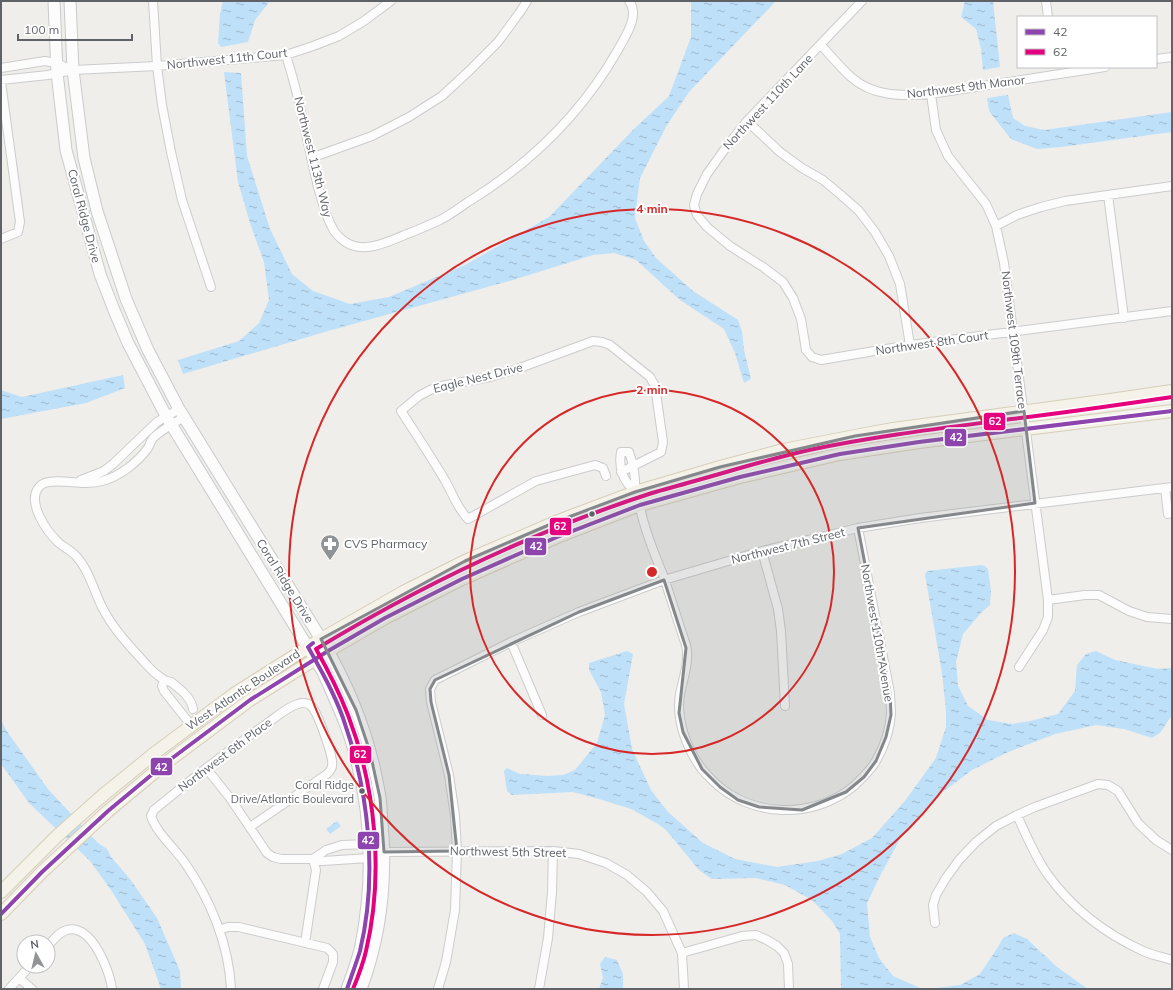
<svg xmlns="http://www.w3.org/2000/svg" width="1173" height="990" viewBox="0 0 1173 990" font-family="Mulish,sans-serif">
	<defs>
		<pattern id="water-ripples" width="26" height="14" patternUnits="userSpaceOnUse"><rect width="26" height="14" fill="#bfe0f9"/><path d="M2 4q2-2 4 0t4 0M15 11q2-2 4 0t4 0" fill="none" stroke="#9eb9cd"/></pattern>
	</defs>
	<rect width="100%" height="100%" fill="#efeeea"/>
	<path fill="url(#water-ripples)" d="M223,1H270L255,20L248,42L221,47L218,43L220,14Z
		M691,1H776L689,92L667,125L640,178L635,218L644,241L656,258L693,291L738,320L742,331L744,350L751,379L744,383L735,353L724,329L680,300L636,260L614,253L593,255L513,280L328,331L183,374L178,360L239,341L259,323L269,300L264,262L250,223L238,182L224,72L241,73L247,156L270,229L292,274L313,291L350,304L389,297L465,265L549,217L633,130L669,96L691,37Z
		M965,1H993L1000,67L983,70L981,49L976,29L961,17Z
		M1008,95L1013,118L1025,126L1044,130L1172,112V132L1061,147L1037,149L1011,139L989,111L987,98Z
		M123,375L125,388L86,403L1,419V390L22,397Z
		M981,565L985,566L988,569L991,591L990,605L981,613L963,634L956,662L958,686L968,706L988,720L1012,724L1030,721L1058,714L1075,691L1077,665L1086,654L1096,651L1115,660L1158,669L1172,668V715L1160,733L1152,738L1124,729L1096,725L1055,734L1006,753L972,770L935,798L902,835L879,878L867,903L870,937L879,958L893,976L920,988H936L960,985L980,974L998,947L1003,938L1014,933L1027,939L1057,967L1088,989H841L840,934L832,921L812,900L785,885L756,878L712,879L699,870L666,830L658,824L631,809L599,799L573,792L512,795L507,791L504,771L507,768L520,774L548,776L563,775L575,770L597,743L605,715L601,692L589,670V663L627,651L633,654L624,704L632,749L651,790L668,812L703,843L735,859L777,867L818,861L842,854L872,838L904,802L936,758L946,727V711L942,673L927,586L925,575L927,571Z
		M1,720L6,730L48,789L98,843L107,849L111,857L130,879L157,918L180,971L181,989H161L145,944L111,890L90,861L29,803L1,764Z
		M337,821L341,826L330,834L326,829Z
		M605,957L617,960L623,974V989H599L603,978L600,964Z"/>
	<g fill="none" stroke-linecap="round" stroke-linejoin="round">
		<g stroke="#cbcccc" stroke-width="10">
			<path id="minor" d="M153,1L157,66L162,105L171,152L182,200L211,287
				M862,1L747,121L727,146L707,174L697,194L694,205L697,215L707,227L730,246L763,267L783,282L793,298L801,319L806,350L812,357L821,360L910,345L1172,311
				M1046,1L1048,17
				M821,45C831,56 840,67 851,77C873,97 903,96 931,94L1105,67
				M286,55C290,69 295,84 298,99C305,128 311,158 318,187C322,200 325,215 332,227C334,232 340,238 344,241C362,255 388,242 407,234C418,230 429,225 440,220C450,215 459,208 468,202C530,164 583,112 619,48C626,35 640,15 629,1
				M1156,59L1172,57
				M1,68L45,61L56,63L73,70
				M1,80L48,75L73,70L157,66L286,55L313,46L339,36L364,21L391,1
				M1,82L20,222L18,232L1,239
				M931,94L936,130L948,156L986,204L996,226L1004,263L1048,600V617L1043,630L1019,667
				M747,121L780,152L802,168L823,180L841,195L859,211L875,232L889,256L900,284L910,345
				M311,158L372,136L409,117L442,96L469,71L498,42L520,12L527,1
				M1108,195L1124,318
				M996,226L1017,215L1041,207L1065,201L1172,186
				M184,417C174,423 163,429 154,437C151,440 150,444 148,448C138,462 119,477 102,481C98,482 92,483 87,483C76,484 48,477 40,486C25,501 47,532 59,543C65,548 72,551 76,556C89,570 94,591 102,607C113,629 131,648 147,665C151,670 157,675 163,679C165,681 168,681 171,682C180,689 191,697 193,709
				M606,476L603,468L595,465L536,481L468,519C458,509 453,495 446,482C432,458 416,434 401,411L419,396L430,390L441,386L490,377L517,369L593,341L602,342L610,345L650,377L655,386L663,442L661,452L621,472
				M81,480L104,471L113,464L157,422L179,409
				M1165,488L1168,514
				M635,492C636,477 634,466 629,452H621C619,464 621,475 628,484C631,487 634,490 636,494C640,503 641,514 644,523C649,541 656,558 663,575C671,598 678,622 686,645C690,660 683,679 680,694C676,720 686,747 701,768C704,772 708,776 712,780C750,818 813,820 854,786C862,778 871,770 876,761C884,747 890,729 891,714C891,707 890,700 890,693L858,528
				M762,551L778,609L781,631L785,706
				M1048,600L1085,595H1099L1129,611L1147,617L1172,619
				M511,642L542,715
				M164,680L162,686L164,691L191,725
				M206,768L230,798L267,853L273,857L281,859H313L323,861L369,858L384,852L553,851L579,854L606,863L627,875L647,892L663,911L682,953L684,989
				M1017,815C1026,835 1035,857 1048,875C1072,908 1106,934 1143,951C1152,955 1162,957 1172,960
				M313,859L326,850L342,845L369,844L384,852
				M935,923L933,905L936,895L946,878L959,860L976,842L996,826L1017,815L1035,807L1098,784L1108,785L1118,791L1138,823L1156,840L1172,850
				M219,930L228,927H239L327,948L333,954V962L323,989
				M305,943L316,870L313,859
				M48,946C53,940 59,932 67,930C74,928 82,931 87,936C99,947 110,973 112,989
				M682,953L742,936L756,935L767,940L777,946L784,953L788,964L789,989
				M19,978L32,989
				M9,989L30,966
				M231,989C229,944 210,899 185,863C174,847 157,834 151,816L154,810C189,781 225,753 262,727C273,720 286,707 298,704C303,702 309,703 312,707C318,714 334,757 332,766C332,769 329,772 327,774L250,827
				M438,989L446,962L455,910L457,851L455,816L449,775L431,702L430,689L435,680L511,642L579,612L664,580L762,551L858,528L920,518L1172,487
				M539,989L548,938L552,892L553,851"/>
		</g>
		<g stroke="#cacacb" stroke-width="13">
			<path id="secondary" d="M54,1L57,73L66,150L100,274L114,310L128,343L166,416L323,672C335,700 349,728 356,758C372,819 373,884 361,945C358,960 352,975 347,989
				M70,1L73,70L84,158L97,211L126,299L148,350L179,409L321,639C350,687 371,741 380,797C381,805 381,813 382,821C387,878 381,936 361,989"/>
		</g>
		<g stroke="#d7ceb8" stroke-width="14">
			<path id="primary" d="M1,892L57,836L102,796L156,752L234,694L321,639L405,591L465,561L558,521L635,492L720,467L783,450L855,436L893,429L1110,400L1172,391
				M1,914L42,872L108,811L167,762L250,700L328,651L385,618L462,579L557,537L640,505L740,477L840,454L919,442L1172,411"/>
		</g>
		<use href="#minor" stroke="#fdfcfc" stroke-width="8"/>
		<use href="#secondary" stroke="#fdfcfc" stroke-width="11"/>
		<use href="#primary" stroke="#f4f2e9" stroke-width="12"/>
		<g stroke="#fff" stroke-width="7">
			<path id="bus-1" d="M313,643L308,647C321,670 334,693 343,718C369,791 378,876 360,951C356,964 351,977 347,989
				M1,914L42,872L108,811L167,762L250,700L328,651L385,618L462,579L557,537L640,505L740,477L840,454L919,442L1172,411"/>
		</g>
		<g stroke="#fff" stroke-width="7">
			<path id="bus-2" d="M353,989C358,977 363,964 366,951C384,875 376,788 348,715C339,692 328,670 316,649C422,585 534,531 652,493C665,489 678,486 691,482C731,471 769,459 809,450C876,436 943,428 1011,419C1064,413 1118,405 1172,397"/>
		</g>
		<use href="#bus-1" stroke="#8e44ad" stroke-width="4"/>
		<use href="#bus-2" stroke="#e5007d" stroke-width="4"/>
	</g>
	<path fill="#84888a" fill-opacity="0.2" stroke="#84888a" stroke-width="3" stroke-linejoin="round" d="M1024,411L1035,503L858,528L890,693L891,715L886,737L876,761L864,777L846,792L802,810L759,807L738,800L720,787L702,769L683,732L679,713L686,648L664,580L579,612L435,680L430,689L431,702L449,775L457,851L384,852L380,798L370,752L356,710L321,639L465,561L558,521L635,492L720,467L855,436Z"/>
	<g fill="none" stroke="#d62828" stroke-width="2">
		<circle cx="652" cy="572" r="182"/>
		<circle cx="652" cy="572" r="363"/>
	</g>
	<defs>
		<g id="pharmacy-pin" transform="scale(1)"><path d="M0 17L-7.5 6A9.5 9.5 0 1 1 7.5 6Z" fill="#919496" stroke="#fff"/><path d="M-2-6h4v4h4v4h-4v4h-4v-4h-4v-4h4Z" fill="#fff"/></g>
	</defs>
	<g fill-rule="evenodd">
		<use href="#pharmacy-pin" x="330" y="544"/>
	</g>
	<g fill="#5f6368" stroke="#fff" stroke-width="1.5">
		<circle cx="592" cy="514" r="3.5"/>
		<circle cx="362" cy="791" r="3.5"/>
	</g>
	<g text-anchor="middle" stroke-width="4" stroke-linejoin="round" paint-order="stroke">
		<g font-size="11" fill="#5f6368" stroke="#fff" text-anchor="end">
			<text x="354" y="789">Coral Ridge<tspan x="354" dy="14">Drive/Atlantic Boulevard</tspan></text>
		</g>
		<g font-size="12" fill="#5f6368" stroke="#fff">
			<text transform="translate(227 59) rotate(-6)" y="4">Northwest 11th Court</text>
			<text transform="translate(966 87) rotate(-7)" y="4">Northwest 9th Manor</text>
			<text transform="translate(768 102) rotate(-47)" y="4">Northwest 110th Lane</text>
			<text transform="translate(313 157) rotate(76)" y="4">Northwest 113th Way</text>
			<text transform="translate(84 216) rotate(75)" y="4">Coral Ridge Drive</text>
			<text transform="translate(1014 340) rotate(83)" y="4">Northwest 109th Terrace</text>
			<text transform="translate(932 343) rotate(-8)" y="4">Northwest 8th Court</text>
			<text transform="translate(478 378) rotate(-14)" y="4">Eagle Nest Drive</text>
			<text transform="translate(788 546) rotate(-14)" y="4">Northwest 7th Street</text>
			<text transform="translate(285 581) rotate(58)" y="4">Coral Ridge Drive</text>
			<text transform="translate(877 633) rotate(80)" y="4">Northwest 110th Avenue</text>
			<text transform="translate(243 690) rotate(-34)" y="4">West Atlantic Boulevard</text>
			<text transform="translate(225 755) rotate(-37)" y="4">Northwest 6th Place</text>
			<text transform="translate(508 852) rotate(1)" y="4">Northwest 5th Street</text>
		</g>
		<g font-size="12" fill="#5f6368" stroke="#fff" text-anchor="start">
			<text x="344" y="548">CVS Pharmacy</text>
		</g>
	</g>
	<circle cx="652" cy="572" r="6" fill="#d62828" stroke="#fff" stroke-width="2"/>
	<g font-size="12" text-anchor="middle" font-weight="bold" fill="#d62828" stroke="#fff" stroke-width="4" stroke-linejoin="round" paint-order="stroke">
		<text x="652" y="213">4 min</text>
		<text x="652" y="394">2 min</text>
	</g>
	<g stroke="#fff" stroke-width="1.5">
		<rect x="983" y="412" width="23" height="19" rx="4" fill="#e5007d"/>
		<rect x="944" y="428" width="23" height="19" rx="4" fill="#8e44ad"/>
		<rect x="549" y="517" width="23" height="19" rx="4" fill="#e5007d"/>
		<rect x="524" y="537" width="23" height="19" rx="4" fill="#8e44ad"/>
		<rect x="349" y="745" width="23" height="19" rx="4" fill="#e5007d"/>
		<rect x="150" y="757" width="23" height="19" rx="4" fill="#8e44ad"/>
		<rect x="357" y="831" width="23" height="19" rx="4" fill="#8e44ad"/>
	</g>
	<g font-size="11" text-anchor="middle" font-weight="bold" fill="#fff">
		<text x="995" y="425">62</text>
		<text x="956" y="441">42</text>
		<text x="560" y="530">62</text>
		<text x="536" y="550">42</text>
		<text x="360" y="758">62</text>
		<text x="161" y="771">42</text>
		<text x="368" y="844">42</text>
	</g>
	<rect width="1173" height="990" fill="none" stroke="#5f6368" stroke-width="4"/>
	<rect x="1017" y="16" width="140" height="52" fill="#ffffff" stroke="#bfc1c3"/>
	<rect x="1025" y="29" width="20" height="6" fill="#8e44ad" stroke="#bfc1c3"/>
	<text x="1053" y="36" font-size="12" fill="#5f6368">42</text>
	<rect x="1025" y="49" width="20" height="6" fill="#e5007d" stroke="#bfc1c3"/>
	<text x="1053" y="56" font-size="12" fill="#5f6368">62</text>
	<g transform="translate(36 954) rotate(352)"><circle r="19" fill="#ffffff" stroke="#bfc1c3"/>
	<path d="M0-3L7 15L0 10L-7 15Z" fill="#919496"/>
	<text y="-6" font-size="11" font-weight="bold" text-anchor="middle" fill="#5f6368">N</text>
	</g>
	<path d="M18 34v6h114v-6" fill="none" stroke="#5f6368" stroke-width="2"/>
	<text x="24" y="34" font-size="12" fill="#5f6368" stroke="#ffffff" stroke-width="3" paint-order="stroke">100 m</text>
</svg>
